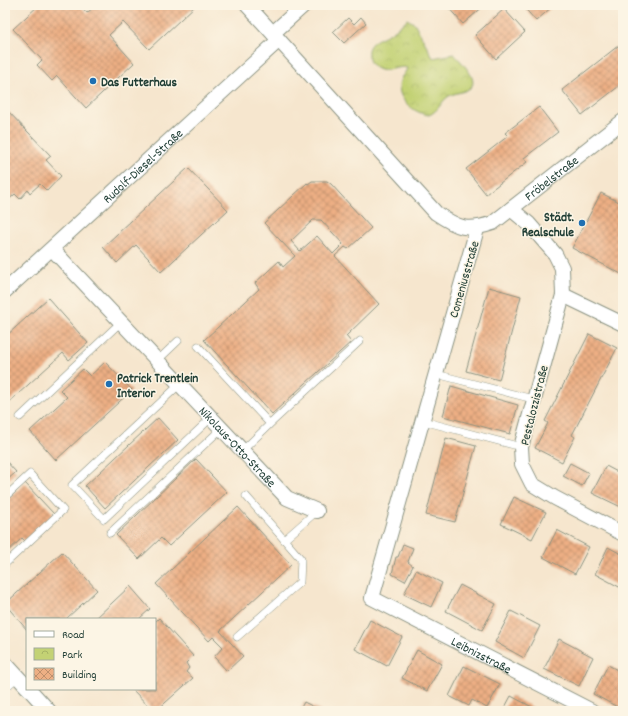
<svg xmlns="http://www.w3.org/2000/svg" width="628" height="716" viewBox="0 0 628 716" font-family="Dekko,sans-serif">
	<defs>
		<pattern id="park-crowns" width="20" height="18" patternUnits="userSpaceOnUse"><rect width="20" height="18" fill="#c3d274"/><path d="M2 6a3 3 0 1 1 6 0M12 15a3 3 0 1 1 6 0" fill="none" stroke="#a7b565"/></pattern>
		<pattern id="building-cross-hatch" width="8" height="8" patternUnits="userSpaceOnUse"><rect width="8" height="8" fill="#edaf84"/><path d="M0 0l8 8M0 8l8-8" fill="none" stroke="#bf906d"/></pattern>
	</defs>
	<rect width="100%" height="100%" fill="#fcf5e5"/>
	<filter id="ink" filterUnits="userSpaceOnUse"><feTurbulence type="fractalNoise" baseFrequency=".025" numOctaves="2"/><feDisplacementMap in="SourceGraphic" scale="8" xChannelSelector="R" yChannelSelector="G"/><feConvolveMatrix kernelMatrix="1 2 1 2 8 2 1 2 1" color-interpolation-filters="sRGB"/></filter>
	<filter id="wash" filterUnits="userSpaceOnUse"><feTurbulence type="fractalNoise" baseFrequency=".012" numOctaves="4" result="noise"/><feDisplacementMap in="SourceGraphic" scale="16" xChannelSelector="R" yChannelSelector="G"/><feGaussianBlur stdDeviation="0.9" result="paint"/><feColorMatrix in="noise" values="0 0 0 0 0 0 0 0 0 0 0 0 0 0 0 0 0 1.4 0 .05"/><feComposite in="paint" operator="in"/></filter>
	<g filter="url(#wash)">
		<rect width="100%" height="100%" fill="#f6e6ce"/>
		<path fill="url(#park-crowns)" stroke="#718854" d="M407,19L415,24L433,58L454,54C461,62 486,85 464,91C459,93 454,93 449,96C441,101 439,111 429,115C413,113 395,98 400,81C401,76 406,73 407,68C401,65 388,72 380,70C374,68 370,64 369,59C363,41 382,39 392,32C397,28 403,24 407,19Z"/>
		<g id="blocks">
			<path fill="url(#building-cross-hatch)" fill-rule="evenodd" d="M39,5H80L87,13L96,5H196L149,49L123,22L109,35L134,63L86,108L57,76L52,81L37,65L42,60L13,29Z
				M446,5H485L463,24Z
				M522,5H554L536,21Z
				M504,9L525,32L496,59L475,35Z
				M361,17L366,23L344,43L333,32L348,18L354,24Z
				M623,42V83L582,115L562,90Z
				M539,107L558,132L524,158L527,162L486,194L466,169L508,136L505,133Z
				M5,108L51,156L46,160L61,176L47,191L40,184L30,193L28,190L20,199L15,194L5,203Z
				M188,168L228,210L161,272L136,245L117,263L103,247Z
				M312,181H327L331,184L371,228L348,249L345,247L335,256L379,304L346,336L351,342L272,414L204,340L259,289L255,283L279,261L283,267L295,256L264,223L307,183L308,184ZM313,220H321L343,244L333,254L317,236L300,251L291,241Z
				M601,193L623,204V275L572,248Z
				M489,287L521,296L499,380L466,371Z
				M48,298L88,343L69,360L63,353L6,405L5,337Z
				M589,334L617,348L572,435L575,437L562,462L535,448L548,423L545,421Z
				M105,362L132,390L56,460L30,431L67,397L60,390L83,369L90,376Z
				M451,386L518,405L510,434L443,416Z
				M158,418L178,440L105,508L85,486Z
				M446,438L476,446L455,522L426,515Z
				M196,459L227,492L169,546L161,538L139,559L116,535Z
				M5,460L16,472L5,482Z
				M570,463L589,473L582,486L563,476Z
				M606,466L623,475V508L592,493Z
				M25,483L54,514L25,541L22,538L5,554V502Z
				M514,497L546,512L532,539L501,524Z
				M238,507L291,565L220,631L243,656L227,671L214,657L223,647L213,637L209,641L156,584Z
				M557,530L589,547L575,574L543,557Z
				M403,544L413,548L408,562L413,566L405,581L392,574L396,557H398Z
				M608,547L623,555V589L595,574Z
				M62,552L97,590L66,619H27V630L5,604Z
				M416,570L442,583L431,607L404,594Z
				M460,585L496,604L482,630L446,611Z
				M130,586L150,609L139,619H95Z
				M511,611L540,626L524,658L495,642Z
				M159,618L193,656L186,663L189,668L186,672L193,678L156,711H153L132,689H155V622Z
				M370,620L402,637L387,666L355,649Z
				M559,639L593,657L579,686L544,669Z
				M417,650L442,664L427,691L402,678Z
				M608,665L623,673V710L593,694Z
				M464,666L500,684L487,708L472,700L469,706L449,696Z
				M511,696L534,708L532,711H503Z
				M304,702L322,711H299Z"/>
		</g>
	</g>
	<g filter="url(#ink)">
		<use href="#blocks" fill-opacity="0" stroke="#8a9281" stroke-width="1"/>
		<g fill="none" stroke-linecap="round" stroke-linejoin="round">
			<g stroke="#8a9281" stroke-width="8">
				<path id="lane" d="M198,346L270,424L242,451
					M157,361L178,341
					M436,374L533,399
					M179,385L72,485L104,519L211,418
					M20,417L121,322
					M423,421L521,447
					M270,424L360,341
					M5,497L30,474L63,510L5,564
					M110,533L221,429
					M284,540L317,511
					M237,637L300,582L301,559L246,496
					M5,688L18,677"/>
			</g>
			<g stroke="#8a9281" stroke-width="16">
				<g id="street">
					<path id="s1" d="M247,5L436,213C458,228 467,232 493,223L623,121"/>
					<path d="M273,33L304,5"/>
					<path d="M511,209L529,224L555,254L562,268L563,295L521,447L522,464L532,484L555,498L623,534"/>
					<path id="s2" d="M477,229L372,598L592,711"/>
					<path id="s3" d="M52,249L287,498L317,511"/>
					<path id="s4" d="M5,291L279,40"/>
					<path d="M563,295L623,324"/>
					<path d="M5,663L27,687"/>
					<path d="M29,689L49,711"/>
				</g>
			</g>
			<use href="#lane" stroke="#fff" stroke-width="7"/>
			<use href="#street" stroke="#fff" stroke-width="14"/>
		</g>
	</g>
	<g fill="#1f6fb2" stroke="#fcf5e5" stroke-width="1.5">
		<circle cx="93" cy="81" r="4"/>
		<circle cx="582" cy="223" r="4"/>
		<circle cx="109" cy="384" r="4"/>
	</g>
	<g text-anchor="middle" stroke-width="3" stroke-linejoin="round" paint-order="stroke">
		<g font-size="13" font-weight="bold" fill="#1f3d34" stroke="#fcf5e5" text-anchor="start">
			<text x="101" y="86">Das Futterhaus</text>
			<text x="574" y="221" text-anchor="end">Städt.<tspan x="574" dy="15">Realschule</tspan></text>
			<text x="117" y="382">Patrick Trentlein<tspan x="117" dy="15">Interior</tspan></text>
		</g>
		<g font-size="13" fill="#1f3d34" stroke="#fcf5e5">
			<text dy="5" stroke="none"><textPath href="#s4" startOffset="186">Rudolf-Diesel-Straße</textPath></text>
			<text dy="5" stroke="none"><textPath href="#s1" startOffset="416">Fröbelstraße</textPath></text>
			<text transform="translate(463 279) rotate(-74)" y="5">Comeniusstraße</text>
			<text transform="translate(533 405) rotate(-76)" y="5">Pestalozzistraße</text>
			<text dy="5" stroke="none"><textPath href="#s3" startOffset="271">Nikolaus-Otto-Straße</textPath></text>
			<text dy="5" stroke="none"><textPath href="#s2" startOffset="507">Leibnizstraße</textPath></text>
		</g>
	</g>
	<rect width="628" height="716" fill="none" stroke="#fcf5e5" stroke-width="20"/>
	<rect x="26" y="618" width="130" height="72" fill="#fcf5e5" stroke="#a4ab9e"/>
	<rect x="34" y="631" width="20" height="6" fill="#ffffff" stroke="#a4ab9e"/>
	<text x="62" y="638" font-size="12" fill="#1f3d34">Road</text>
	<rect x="34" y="648" width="20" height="12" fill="url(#park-crowns)" stroke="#a4ab9e"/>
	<text x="62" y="658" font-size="12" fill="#1f3d34">Park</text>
	<rect x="34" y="668" width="20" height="12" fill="url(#building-cross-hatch)" stroke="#a4ab9e"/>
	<text x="62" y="678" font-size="12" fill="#1f3d34">Building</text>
</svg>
